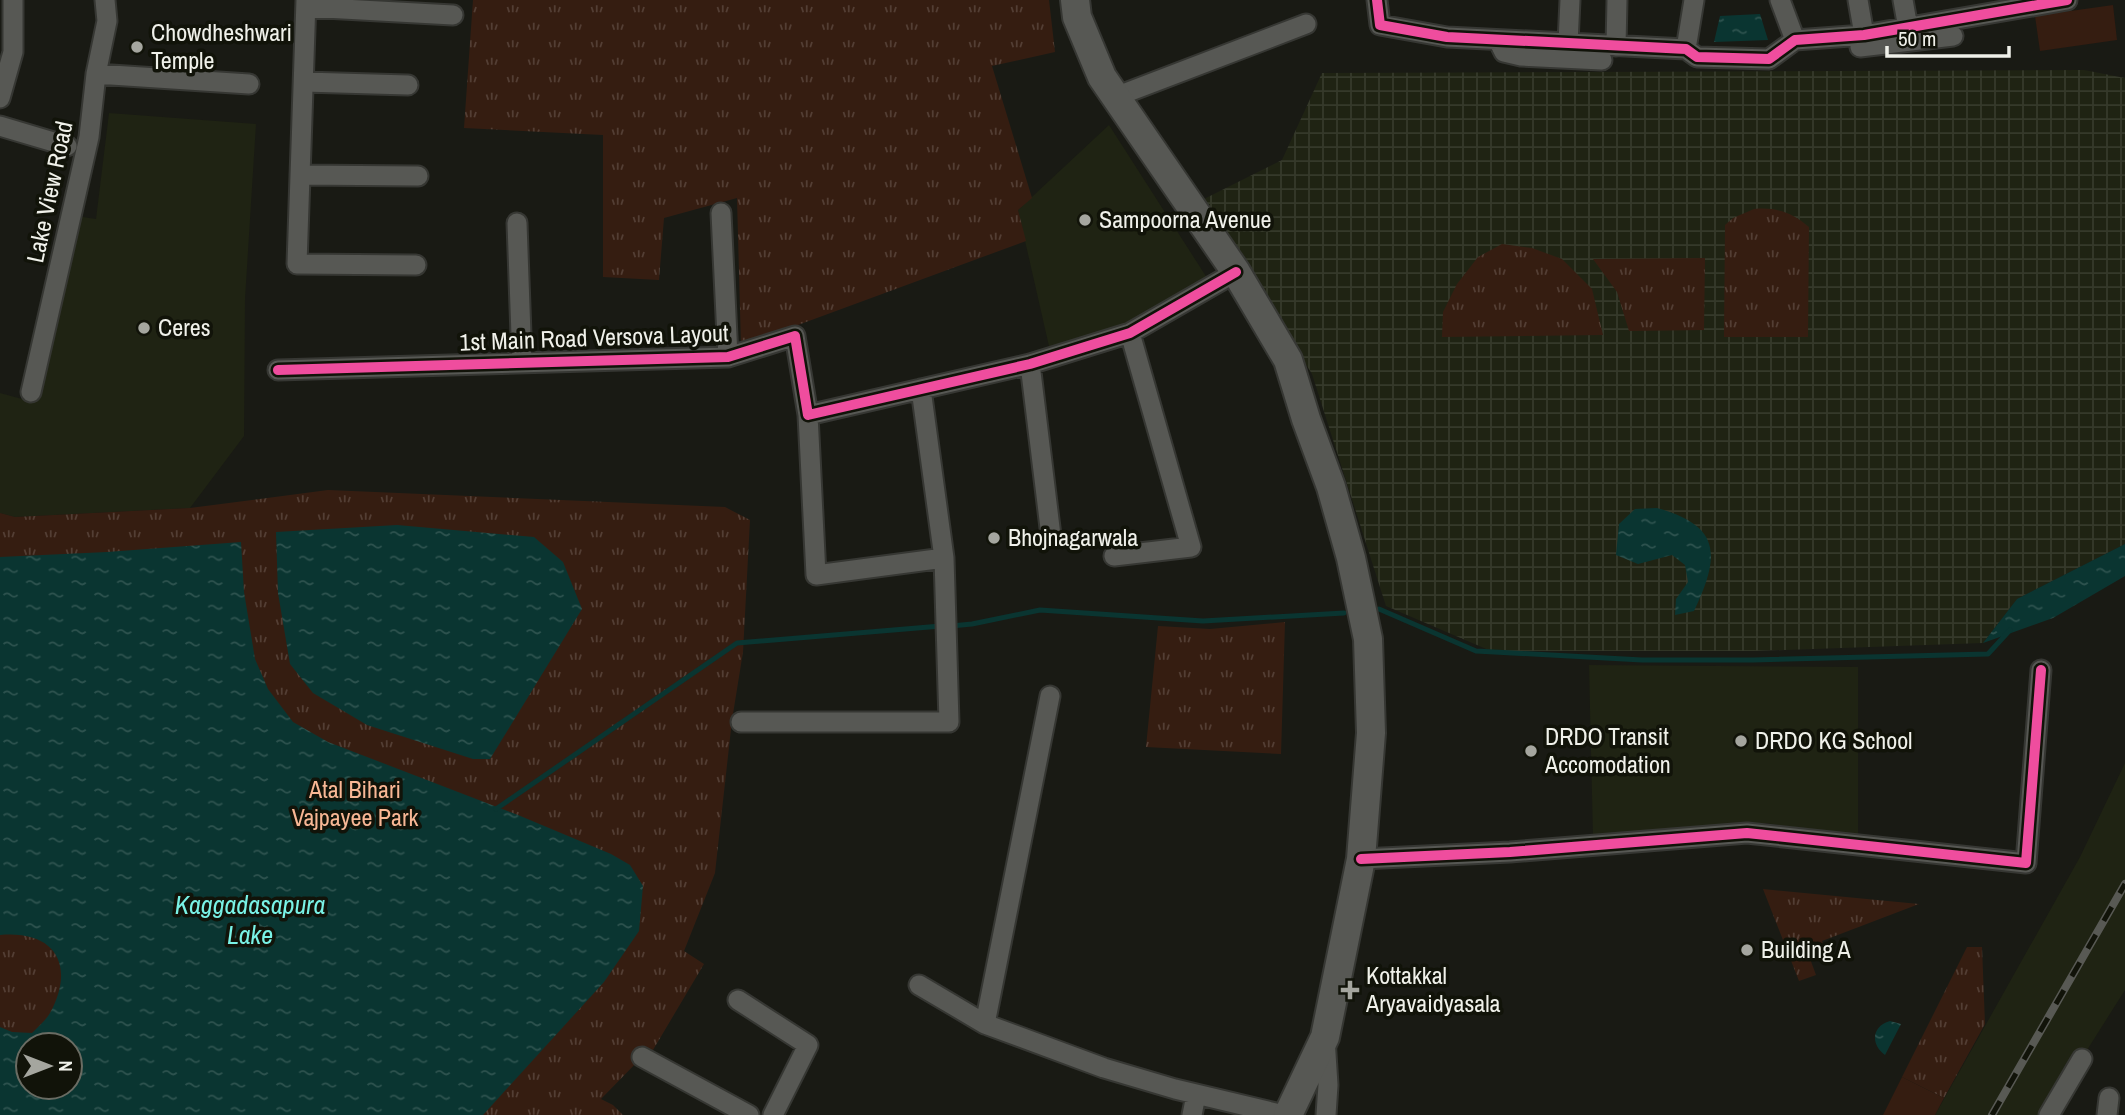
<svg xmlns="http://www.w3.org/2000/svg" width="2125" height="1115" viewBox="0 0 2125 1115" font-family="'Archivo Narrow',sans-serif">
	<defs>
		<pattern id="industrial-grid" width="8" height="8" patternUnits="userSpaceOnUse" patternTransform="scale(1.75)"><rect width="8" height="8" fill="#1f2313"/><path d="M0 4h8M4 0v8" fill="none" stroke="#35392a"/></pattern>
		<pattern id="grass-tufts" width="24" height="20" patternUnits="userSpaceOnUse" patternTransform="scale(1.75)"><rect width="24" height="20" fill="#351d11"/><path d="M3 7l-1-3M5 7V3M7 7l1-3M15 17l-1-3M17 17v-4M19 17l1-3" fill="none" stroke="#533e34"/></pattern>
		<pattern id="water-ripples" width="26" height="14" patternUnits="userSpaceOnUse" patternTransform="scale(1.75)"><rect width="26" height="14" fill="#0a3531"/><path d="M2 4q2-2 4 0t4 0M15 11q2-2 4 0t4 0" fill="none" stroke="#2e534f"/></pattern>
	</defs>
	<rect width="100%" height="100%" fill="#191a14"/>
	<path fill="#1f2313" d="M109,113L256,124L245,299L244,436L190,508L15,517L0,513V393L33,402L76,216L96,219Z
		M1109,125L1209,281L1128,329L1051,355L1018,210Z
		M1589,665L1858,667V837L1766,823L1593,838Z
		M2125,763V990L2046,1115H1935L2080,857Z"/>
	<path fill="url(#industrial-grid)" d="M2084,70L2125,78V544L2017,599L1983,643L1753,651H1491L1386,606L1312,374L1202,200L1282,160L1322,73Z"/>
	<path fill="url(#grass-tufts)" fill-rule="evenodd" d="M473,0H1049L1055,52L992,66L1032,198L1018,210L1026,241L741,346L737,198L664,218L659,280L603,277V135L464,128Z
		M1754,209C1776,207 1792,212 1809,227L1808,337H1724L1725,225L1733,218Z
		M1502,244L1532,248L1562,259L1592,289L1603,335L1442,337L1443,312L1457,284L1478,257Z
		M1705,258L1704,330L1629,331L1617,292L1593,259Z
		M328,490L725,507L750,520L743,652L732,720L715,873L684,951L704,964L653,1050L647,1048L642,1057L601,1099L613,1105L623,1115H0V513L15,517L190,508ZM28,1045H70V1087H28Z
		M1285,622L1281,754L1146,747L1158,626L1210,629Z
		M1763,889L1919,904L1822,941L1825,950L1809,956L1816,975L1799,981Z
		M1967,947H1982L1985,1024L1944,1098L1902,1077Z"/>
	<path fill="#351d11" d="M2113,5L2117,40L2040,51L2035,16Z
		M1902,1077L1944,1098L1935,1115H1883Z"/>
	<path fill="url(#water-ripples)" fill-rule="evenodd" d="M1760,14L1768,40L1714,42L1720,16Z
		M1657,508C1722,526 1720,556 1694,611L1675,615L1676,599L1688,582L1685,565L1672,555L1638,564L1616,555L1619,524L1635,509Z
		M397,525L534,537L563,562L582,609L490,759H473L367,725L313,693L290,664L278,593L276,532Z
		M241,542L244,592L255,659L268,689L293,722L328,742L518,815L611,854L630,865L643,886L639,931L604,982L483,1115H0V1027L12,1032L32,1033C38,1027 46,1020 50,1013C76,965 55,930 0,935V557L107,552ZM28,1045H70V1087H28Z
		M2125,544V576L2053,618L1983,643L2017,599Z
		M1890,1021L1901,1024L1885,1055C1870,1044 1872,1026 1890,1021Z"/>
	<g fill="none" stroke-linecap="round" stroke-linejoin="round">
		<path stroke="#0a3531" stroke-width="5" d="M1379,609L1476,651L1642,660H1753L1988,654L2010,630
			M951,626L972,624L1040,610L1203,621L1344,613
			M496,809L737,643L941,626"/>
		<g stroke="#363733" stroke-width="23">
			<path id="street" d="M306,0L297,264L416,265
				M1377,0L1380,25L1447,37L1686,49L1697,57L1769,59L1795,40L1864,35L2067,0
				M1780,0L1795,40
				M1858,0L1864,35
				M1903,0L1908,28
				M306,7L453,15
				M1498,40L1504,52L1521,56L1602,60
				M1568,43L1570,0
				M1616,46L1617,0
				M1860,47L1953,36
				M1686,49L1694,0
				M96,74L249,84
				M304,82L408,85
				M1115,97L1306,24
				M0,98L13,52V0
				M0,126L67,146
				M300,175L418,176
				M721,213L728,357
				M517,223L522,363
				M1030,364L1051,536
				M278,370L728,357L795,336L808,415L1030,364L1130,333L1236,272
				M31,392L89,137L96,74L107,21L105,0
				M808,415L816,575L944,558
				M1114,556L1191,547L1130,333
				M1050,696L985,1024L1104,1068L1175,1089L1284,1115
				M741,722H949L944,558L921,389
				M1361,859L1510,852L1747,833L2026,863L2041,670
				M919,985L985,1024
				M738,1000L808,1045L773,1115
				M1325,1038L1328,1085L1326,1115
				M642,1057L749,1115
				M1192,1115L1196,1095
				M2049,1115L2082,1059
				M2107,1115L2109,1098"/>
		</g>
		<g stroke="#363733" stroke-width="32">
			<path id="secondary" d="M1075,0L1077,17L1102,77L1236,272L1288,360L1306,419L1331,487L1351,558L1368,639L1371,733L1361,859L1325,1037L1288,1115"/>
		</g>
		<use href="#street" stroke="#575854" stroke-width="19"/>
		<use href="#secondary" stroke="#575854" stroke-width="28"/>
		<g stroke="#585954" stroke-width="8">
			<path id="rail" d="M1992,1115L2125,884"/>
		</g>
		<use href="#rail" stroke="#111309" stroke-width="5" stroke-dasharray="16" stroke-linecap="butt"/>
		<g stroke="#111309" stroke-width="15">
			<path id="cycleway" d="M1377,0L1380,25L1447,37L1686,49L1697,57L1769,59L1795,40L1864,35L2067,0
				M278,370L728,357L795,336L808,415L1030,364L1130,333L1236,272
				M1361,859L1510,852L1747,833L2026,863L2041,670"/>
		</g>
		<use href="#cycleway" stroke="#ef4d9e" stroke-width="10"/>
	</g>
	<g fill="#a5a69f" stroke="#111309" stroke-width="2.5">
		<circle cx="137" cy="47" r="7"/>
		<circle cx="1085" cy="220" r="7"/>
		<circle cx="144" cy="328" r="7"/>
		<circle cx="994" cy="538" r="7"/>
		<circle cx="1741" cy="741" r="7"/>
		<circle cx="1531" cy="751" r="7"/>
		<circle cx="1747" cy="950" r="7"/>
		<path d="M1346.5 979.5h7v7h7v7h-7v7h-7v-7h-7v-7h7z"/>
	</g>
	<g text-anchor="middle" stroke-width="7" stroke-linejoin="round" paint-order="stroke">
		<g font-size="24" fill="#f0f1ea" stroke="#111309" text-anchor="start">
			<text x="151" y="41">Chowdheshwari<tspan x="151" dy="28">Temple</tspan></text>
			<text x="1099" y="228">Sampoorna Avenue</text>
			<text x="158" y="336">Ceres</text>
			<text x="1008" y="546">Bhojnagarwala</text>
			<text x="1545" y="745">DRDO Transit<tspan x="1545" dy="28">Accomodation</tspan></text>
			<text x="1755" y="749">DRDO KG School</text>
			<text x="1761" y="958">Building A</text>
			<text x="1366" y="984">Kottakkal<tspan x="1366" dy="28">Aryavaidyasala</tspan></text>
		</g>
		<g font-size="24" fill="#f0f1ea" stroke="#111309">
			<text transform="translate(50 192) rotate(-78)" y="8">Lake View Road</text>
			<text transform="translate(594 338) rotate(-2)" y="8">1st Main Road Versova Layout</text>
		</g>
		<g font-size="24" fill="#f8b795" stroke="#111309">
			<text x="355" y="798">Atal Bihari<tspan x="355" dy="28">Vajpayee Park</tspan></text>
		</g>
		<g font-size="26" font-style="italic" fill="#79f2e6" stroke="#111309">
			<text x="250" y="914">Kaggadasapura<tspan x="250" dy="30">Lake</tspan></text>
		</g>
	</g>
	<g transform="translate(49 1066) rotate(90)"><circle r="33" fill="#111309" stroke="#6a6c63" stroke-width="2"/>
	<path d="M0-5L12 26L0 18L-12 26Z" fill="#a5a69f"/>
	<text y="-10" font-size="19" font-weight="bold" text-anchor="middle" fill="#f0f1ea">N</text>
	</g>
	<path d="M1887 46v10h122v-10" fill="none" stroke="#f0f1ea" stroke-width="3.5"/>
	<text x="1898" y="46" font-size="21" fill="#f0f1ea" stroke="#111309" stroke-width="5" paint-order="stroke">50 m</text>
</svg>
